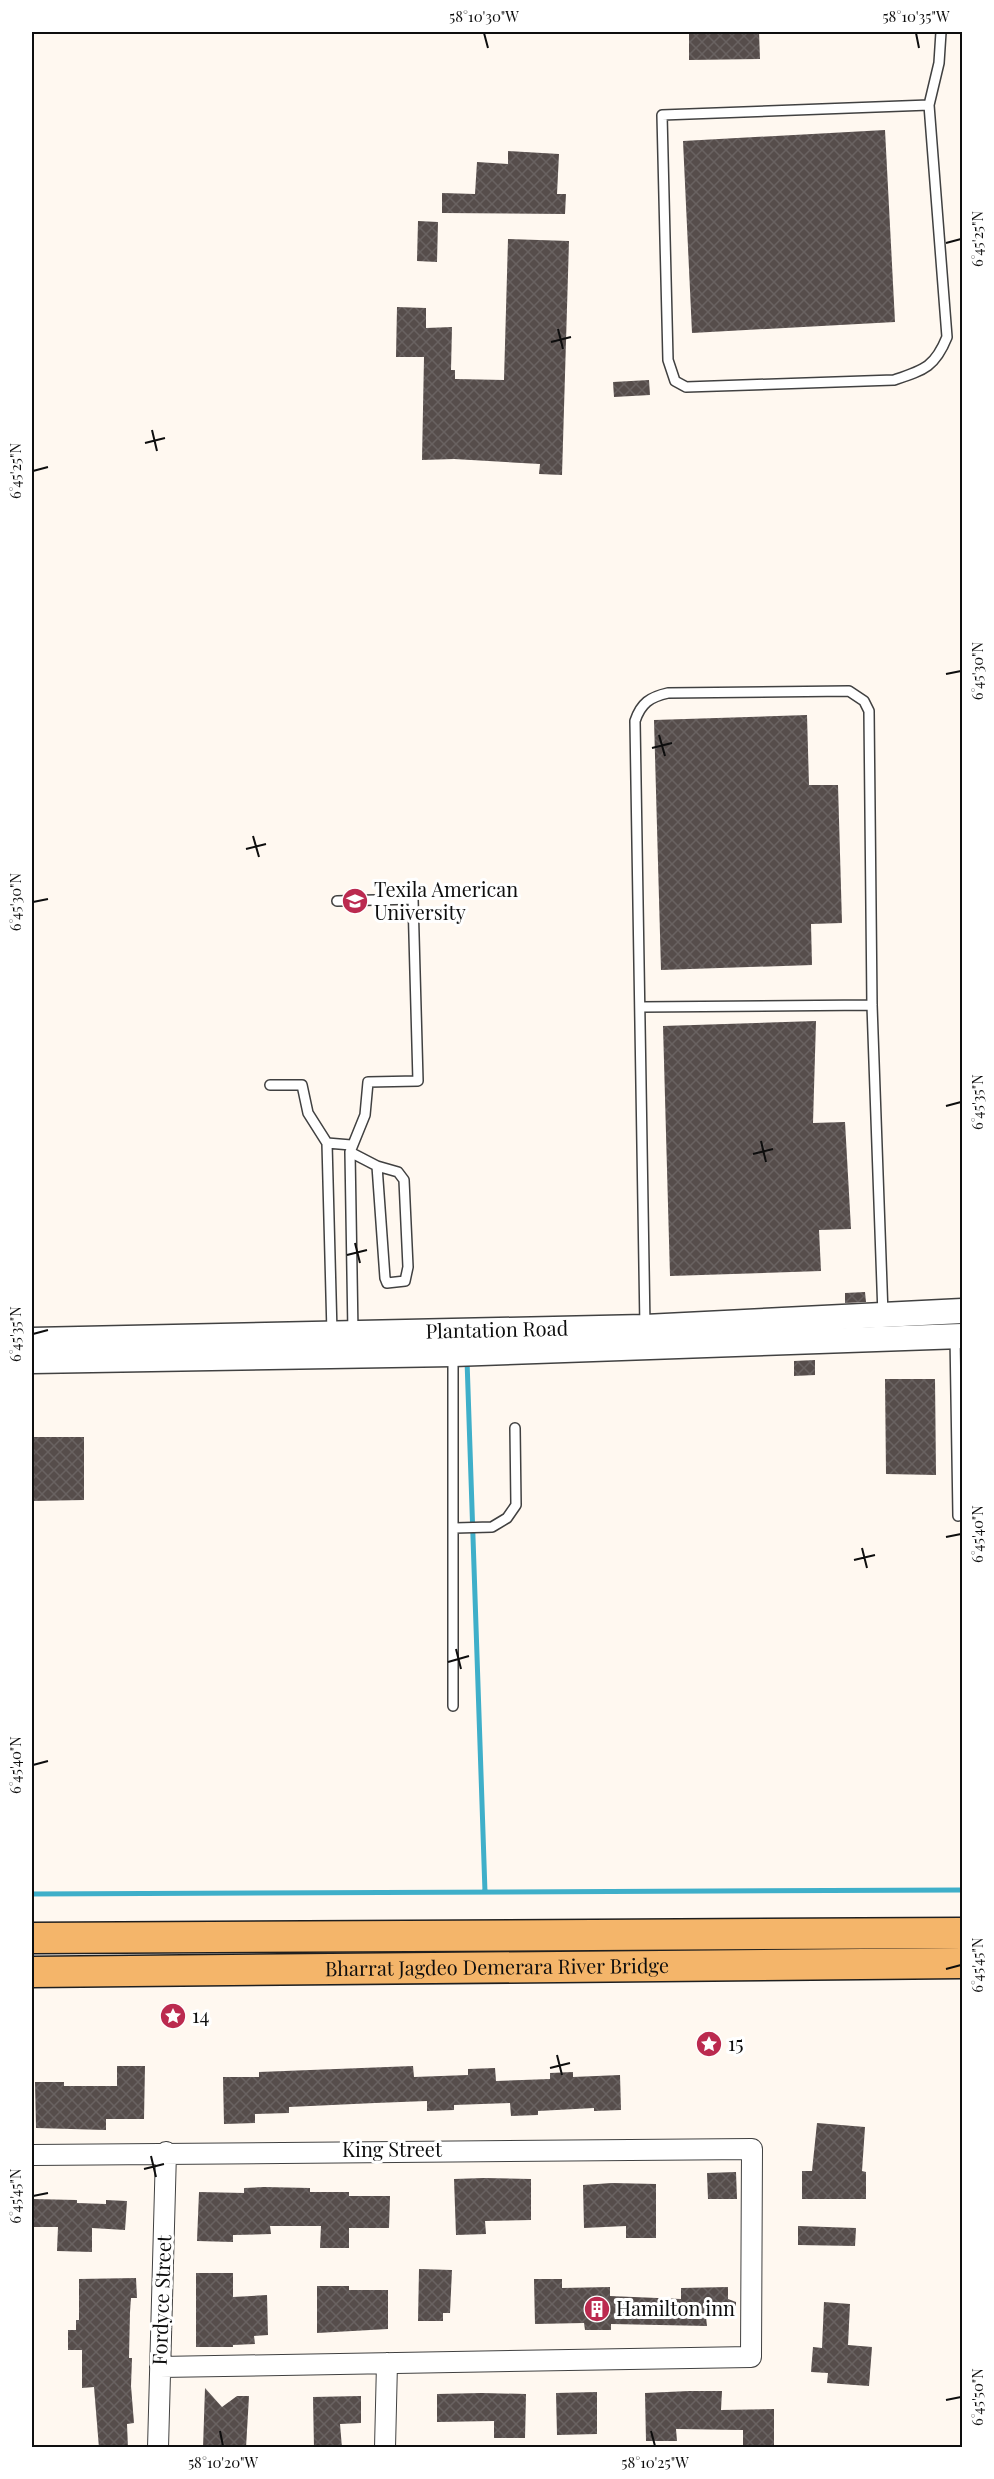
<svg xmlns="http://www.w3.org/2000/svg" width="994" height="2479" viewBox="0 0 994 2479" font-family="'Playfair Display',serif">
	<defs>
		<pattern id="building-cross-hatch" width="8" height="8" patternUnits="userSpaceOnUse" patternTransform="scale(1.5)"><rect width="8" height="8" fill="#564d4b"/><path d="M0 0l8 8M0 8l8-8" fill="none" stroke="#696261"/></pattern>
	</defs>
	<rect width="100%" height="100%" fill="#fff8f0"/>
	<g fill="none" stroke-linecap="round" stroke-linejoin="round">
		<path stroke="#3fafc9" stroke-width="5" d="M467,1360L485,1892
			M32,1894L962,1890"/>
	</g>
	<path fill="url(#building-cross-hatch)" d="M689,32H759L760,59L689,60Z
		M885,130L895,322L692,333L683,141Z
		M508,151L559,154L557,194H566L565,214L442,213V193L475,194L477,162L508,164Z
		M418,221L438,222L437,262L417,261Z
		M508,239L569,241L562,475L539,474L540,464L454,459L422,460L424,357H396L397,307L426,308V328L452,327L451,370H455V379L504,380Z
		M649,380L650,395L614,397L613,382Z
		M807,715L809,785H838L842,923L811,924L812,965L661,970L654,720Z
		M816,1021L813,1123L845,1122L851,1229L819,1230L821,1271L670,1276L663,1026Z
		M865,1292L866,1302L845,1303V1293Z
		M815,1360V1375L794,1376V1361Z
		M885,1379H935L936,1475L886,1474Z
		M32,1437H84V1500L32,1501Z
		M117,2066H145L144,2119H106V2130L36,2128L35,2082H64V2086H117Z
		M413,2066L414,2077L468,2075V2069L495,2068L496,2081L550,2079V2073L573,2072V2077L620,2075L621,2110L594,2111V2108L538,2111V2115L511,2116L510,2103L454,2105V2110L427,2111V2101L375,2103L289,2107V2113L255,2114V2123L224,2124L223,2077H259V2072Z
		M817,2123L865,2127L862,2171L866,2172V2199H802V2171H812Z
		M736,2172L737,2199H708L707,2173Z
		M484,2178L531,2179V2220L485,2221L486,2234L456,2235L454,2179Z
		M612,2183L656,2184V2238H626V2226L584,2228L583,2185Z
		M264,2187L310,2188V2192H349V2196H390L389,2228H349V2248H320L321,2226H270L271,2234L233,2235V2242L197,2241L199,2192L244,2193V2188Z
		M32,2199L77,2200V2203L106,2204V2200L127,2201L125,2230L92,2228V2252L57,2251L58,2227H32Z
		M798,2226L856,2228L855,2246L798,2245Z
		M419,2269L452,2270L450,2313H443V2321H418Z
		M196,2273H233V2297L267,2295L268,2335L254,2336L255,2344L233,2345V2347H196Z
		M136,2278L137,2298H131L130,2312L129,2358H132L131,2386L134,2423L127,2424L128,2448H99L94,2387L82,2388V2350H68V2330H76V2320H79V2279Z
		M534,2279H562V2288L610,2287V2296L681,2299V2288L728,2287V2299L736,2302V2316L706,2317L707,2326L611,2324V2330H585L584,2323L535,2324Z
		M317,2286H349V2290H388V2329L317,2333Z
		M824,2302L850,2304L848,2345L872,2347L869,2386L827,2383L828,2373L811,2372L813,2347L822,2348Z
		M205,2388L222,2407L237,2396H249L246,2448H203Z
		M689,2391H722L721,2410L774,2409V2448H743V2430L676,2429L677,2441H646L645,2393Z
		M597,2392V2434L557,2435L556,2393Z
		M482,2393L526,2394L525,2438H494V2421L437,2422V2394Z
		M361,2396V2423L340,2424L342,2448H314L313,2397Z"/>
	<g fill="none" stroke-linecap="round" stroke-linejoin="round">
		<g stroke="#414141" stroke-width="12">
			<path id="service" d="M929,105L662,115L668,360L675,381L686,387L894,380C924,370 935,367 947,337L929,105L939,63L941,32
				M337,901L413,899L418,1081L368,1082L365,1115L350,1152L353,1333
				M641,1007L872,1005
				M270,1085H302L308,1113L327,1143L332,1333
				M327,1143L351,1145
				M350,1152L377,1166L398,1172L404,1180L408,1267L405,1281L387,1283L385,1278L377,1166
				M645,1327L635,721C641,703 650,697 668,693L849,691L864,701L869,711L872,1005L883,1315
				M955,1336L958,1516
				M453,1356V1706
				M455,1528L492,1527L507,1518L516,1505L515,1428"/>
		</g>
		<g stroke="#414141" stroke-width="22">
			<path id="minor" d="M32,2155L752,2149L751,2357L160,2367
				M158,2448L166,2152
				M385,2448L387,2363"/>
		</g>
		<g stroke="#414141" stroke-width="27">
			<g id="tertiary">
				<path id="s1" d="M32,1340L645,1327L962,1311"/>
				<path d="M32,1361L453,1354L962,1336"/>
			</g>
		</g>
		<g stroke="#1f1f1f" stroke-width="33">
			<g id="primary">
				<path d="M32,1938L962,1933"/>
				<path id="s2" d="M32,1972L962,1963"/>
			</g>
		</g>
		<use href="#service" stroke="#fff" stroke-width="9"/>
		<use href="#minor" stroke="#fff" stroke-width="20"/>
		<use href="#tertiary" stroke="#fff" stroke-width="24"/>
		<use href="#primary" stroke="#f4b56a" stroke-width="30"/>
	</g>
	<path fill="none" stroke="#0e0e0e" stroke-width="2" d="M484,33L488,48M916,33L919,48M946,243L961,239M558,329L563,349M551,342L571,337M152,430L157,451M145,443L165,438M33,471L48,467M946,674L961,671M659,735L665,756M652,748L672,743M253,836L259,857M246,849L266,844M33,902L48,899M946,1106L961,1102M761,1141L766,1162M753,1154L773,1149M355,1243L360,1263M347,1255L367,1250M33,1334L48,1330M946,1537L961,1534M862,1548L867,1568M854,1560L875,1555M456,1649L461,1669M448,1662L469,1656M33,1765L48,1761M946,1969L961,1965M557,2055L562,2075M550,2068L570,2063M151,2156L156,2177M144,2169L164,2164M33,2196L48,2193M946,2400L961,2397M220,2431L223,2446M651,2431L655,2446"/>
	<defs>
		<g id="university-disc" transform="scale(1.35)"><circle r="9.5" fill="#bb2a4f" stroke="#fff"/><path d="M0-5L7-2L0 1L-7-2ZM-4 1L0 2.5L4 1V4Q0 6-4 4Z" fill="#fff"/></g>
		<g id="sight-disc" transform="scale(1.35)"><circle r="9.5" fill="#bb2a4f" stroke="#fff"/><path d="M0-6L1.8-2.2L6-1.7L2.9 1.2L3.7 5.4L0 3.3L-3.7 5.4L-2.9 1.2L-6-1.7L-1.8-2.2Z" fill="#fff"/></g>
		<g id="building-disc" transform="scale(1.35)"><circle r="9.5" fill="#bb2a4f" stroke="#fff"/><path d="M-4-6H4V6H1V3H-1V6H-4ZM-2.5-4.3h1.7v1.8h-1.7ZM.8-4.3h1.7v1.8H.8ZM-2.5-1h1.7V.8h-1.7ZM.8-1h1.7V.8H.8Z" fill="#fff"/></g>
	</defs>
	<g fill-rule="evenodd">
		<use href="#university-disc" x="355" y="901"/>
		<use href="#sight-disc" x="173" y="2016"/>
		<use href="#sight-disc" x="709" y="2044"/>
		<use href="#building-disc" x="597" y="2309"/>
	</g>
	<g text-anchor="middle" stroke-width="6" stroke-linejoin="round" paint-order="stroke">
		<g font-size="20" fill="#0e0e0e" stroke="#fff" text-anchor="start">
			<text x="374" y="897">Texila American<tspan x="374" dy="23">University</tspan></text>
			<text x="192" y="2023">14</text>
			<text x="728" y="2051">15</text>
			<text x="616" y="2316">Hamilton inn</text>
		</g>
		<g font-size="20" fill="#0e0e0e" stroke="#fff">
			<text dy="7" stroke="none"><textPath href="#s1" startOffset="465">Plantation Road</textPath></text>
			<text dy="7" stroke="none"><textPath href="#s2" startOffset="465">Bharrat Jagdeo Demerara River Bridge</textPath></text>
			<text x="392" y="2157">King Street</text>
			<text transform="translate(162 2300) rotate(-88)" y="7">Fordyce Street</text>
		</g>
	</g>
	<rect width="994" height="2479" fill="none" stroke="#ffffff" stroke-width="66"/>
	<rect x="33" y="33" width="928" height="2413" fill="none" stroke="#0e0e0e" stroke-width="2"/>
	<g font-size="15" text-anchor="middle" fill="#0e0e0e">
		<text x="484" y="22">58°10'30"W</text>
		<text x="916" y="22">58°10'35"W</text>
		<text transform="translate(978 239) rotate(-90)" y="5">6°45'25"N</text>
		<text transform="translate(16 471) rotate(-90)" y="5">6°45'25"N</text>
		<text transform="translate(978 671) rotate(-90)" y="5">6°45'30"N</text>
		<text transform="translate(16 902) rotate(-90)" y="5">6°45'30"N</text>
		<text transform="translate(978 1102) rotate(-90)" y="5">6°45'35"N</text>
		<text transform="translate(16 1334) rotate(-90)" y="5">6°45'35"N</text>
		<text transform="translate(978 1534) rotate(-90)" y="5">6°45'40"N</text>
		<text transform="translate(16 1765) rotate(-90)" y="5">6°45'40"N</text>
		<text transform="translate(978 1965) rotate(-90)" y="5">6°45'45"N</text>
		<text transform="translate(16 2196) rotate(-90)" y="5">6°45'45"N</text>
		<text transform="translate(978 2397) rotate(-90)" y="5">6°45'50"N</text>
		<text x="223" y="2468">58°10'20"W</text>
		<text x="655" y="2468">58°10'25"W</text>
	</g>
</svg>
